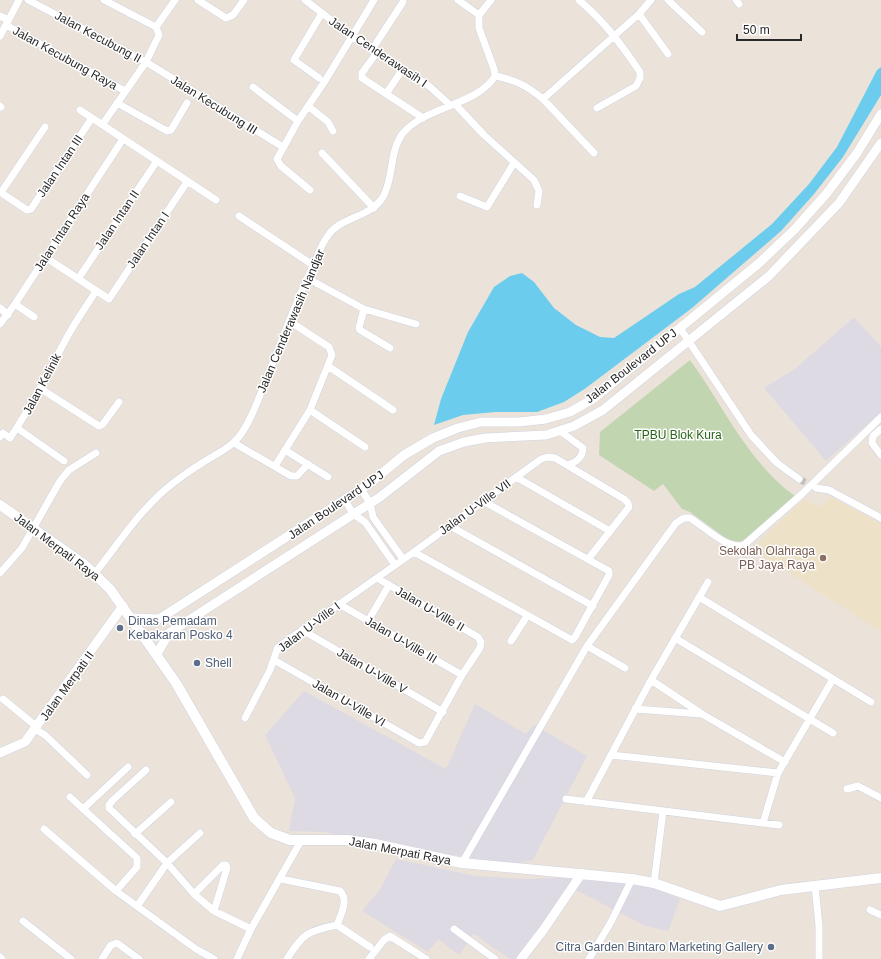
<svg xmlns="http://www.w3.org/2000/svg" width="881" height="959" viewBox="0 0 881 959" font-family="Arial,sans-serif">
	<rect width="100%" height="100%" fill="#ebe3d9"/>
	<path fill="#dddae3" d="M854,317L881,347V412L826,461L764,388L795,369Z
		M304,691L446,769L475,704L526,734L534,725L587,756L533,860L515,864L445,854L325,832L289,831L295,798L265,735Z
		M396,859L476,876L527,879L582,877L651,886L680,899L668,931L645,926L574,889L522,959H510L474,934L459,955L438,939L428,952L362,911L379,891Z"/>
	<path fill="#ede1c8" d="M831,497L881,524V632L779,566L750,550L805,499L819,507Z"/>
	<path fill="#c2d5b1" d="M690,360C723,405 748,463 795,496L746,539L739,542L727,539L690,512L682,509L663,484L654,491L599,455L600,432Z"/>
	<path fill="#6bccee" d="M881,67V95L843,157L814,194L781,231L692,308L586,388L564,402L537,412H495L463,415L434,425L441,399L468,332L494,287L510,276L522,273L534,282L554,308L576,325L600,337L614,338L679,294L695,287L772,224L809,184L837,147L877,70Z"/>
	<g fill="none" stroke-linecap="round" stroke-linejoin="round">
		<path stroke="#c4beb6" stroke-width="7" stroke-dasharray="7 3.5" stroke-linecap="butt" d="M799,479L816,488"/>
		<g stroke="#cfd2e1" stroke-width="8">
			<path id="minor" d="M28,0L146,62L283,147
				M198,0L226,18L233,15L244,0
				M305,0L352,36L429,86L450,105
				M458,0L479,15
				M579,0C605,22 621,44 640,72V78L636,86L597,108
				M668,0L702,32
				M736,0L739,4
				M639,14L668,54
				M0,16L8,20
				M6,25L125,91
				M156,27L175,0
				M0,36L19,0
				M373,48L403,2
				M375,55L362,73V78L423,118
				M495,76C516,80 527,86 543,99L594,153
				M319,78L294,60L322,13
				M253,87L298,121
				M386,94L400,73
				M543,99L639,14L651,0
				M117,103L167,131L171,130L187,103
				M455,104L484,135L534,180L539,191L537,205
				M0,106L1,107
				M308,106L328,122L333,131
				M80,110L216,200
				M102,125L146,62L159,35L156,27L104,0
				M45,127L2,191L3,194L27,210L31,209L92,118
				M322,153L374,208
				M310,190L281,166L277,159L298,121L325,81L374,0
				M460,196L487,207L514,163
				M239,216L313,265
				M45,257L109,299L187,182
				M307,278L364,309L416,324
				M78,279L157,161
				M15,304L34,317
				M0,308L8,315
				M364,309L359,328L360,330L390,348
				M0,324L15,304L123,139
				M680,328L751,435L777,463L799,479
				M328,366L393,410
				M41,389L99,426L103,424L119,402
				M310,410L365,447
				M17,428L64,461
				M881,429L873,436L872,443L881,455
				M560,431L583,448C583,458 575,463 567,465
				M0,437L3,433L10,438C32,406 47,374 65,341C74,323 86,307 96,291
				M234,443L291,476H297L308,464
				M285,450L328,477
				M275,466L310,410L332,355L329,347L289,321
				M516,477L610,531
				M816,488L829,490L881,518
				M361,489L370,503L373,517L403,559
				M345,500L353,514L365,522L395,565
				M450,526L593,606
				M414,552L572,640L575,637L609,575V571L483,501
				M0,573L22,548L60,481L69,470L96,453
				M95,573C119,543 141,508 172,484C180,478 189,471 199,465C215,454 233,448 243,431C253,416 259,398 265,382C282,342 295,302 314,264C318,255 321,245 327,237C340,216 369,219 383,197C394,178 389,151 403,133C426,106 478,105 495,76L494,69L479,28V15L491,0
				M699,597L871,702
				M339,604L462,675
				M368,621L389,585
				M302,630L443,712
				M675,638L833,733
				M511,641L527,616
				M587,646L625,668
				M274,660L419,743L425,742L462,675L480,648L481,642L478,637L377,578
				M651,680L702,714L785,762
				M3,699L37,727
				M635,709L701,714
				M245,718L270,670L278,647L414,552L541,459L548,457L555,458L624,499L628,503L629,507L589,558
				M35,729L45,735L87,775
				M611,755L778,773
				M146,770L113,800L109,805V808L167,863L194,894L214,911L251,929
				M847,789L858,786L881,798
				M70,797L137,858V867L116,891
				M566,799L779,825
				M586,802L651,680L708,582
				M83,809L128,767
				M763,823L778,773L833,679
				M44,829L116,891L196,949L214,959
				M135,834L171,802
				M462,863L587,646L676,523L684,518H690C705,527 727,550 744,545L801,495L881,417
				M281,879L340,891C349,900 341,914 337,925
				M654,883L663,811
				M815,886L819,926V959
				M194,894L223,865H226L227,868L214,911
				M138,905L167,863L200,833
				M870,910L881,915
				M23,921L71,959
				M454,929L495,959
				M0,957L2,959
				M102,959L111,945L117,943L139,959
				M237,959L251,929L302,839
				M287,959C303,933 308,931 337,925L370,947
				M369,959L384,940L390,936L426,959
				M589,959L611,922L632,879"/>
		</g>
		<g stroke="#cfd2e1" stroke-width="10">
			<path id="tertiary" d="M132,618L159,619L369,484L404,455L433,438L458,428L481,422H519L546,419L570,412L593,399L758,264L794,230L827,193L857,153L881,114
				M157,654L169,633L380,497L439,451L464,442L485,438L546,435L574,426L603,410L769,276L839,203L881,143
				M0,753L25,742L123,606
				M521,959L544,929L582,873"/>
		</g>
		<g stroke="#cfd2e1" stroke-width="11">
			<path id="secondary" d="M0,505L85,565L110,589L176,683L254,818L271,833L290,840H348L375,844L462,863L632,879L654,883L720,906L781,890L881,878"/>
		</g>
		<use href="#minor" stroke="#fff" stroke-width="7"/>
		<use href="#tertiary" stroke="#fff" stroke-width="9"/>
		<use href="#secondary" stroke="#fff" stroke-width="10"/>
	</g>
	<circle fill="#8d6e63" stroke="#fff" stroke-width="1.5" cx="823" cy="558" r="4"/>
	<g fill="#5c6f8a" stroke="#fff" stroke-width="1.5">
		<circle cx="120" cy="628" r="4"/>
		<circle cx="197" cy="663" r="4"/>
		<circle cx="771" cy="947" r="4"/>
	</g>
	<g text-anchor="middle" stroke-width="3" stroke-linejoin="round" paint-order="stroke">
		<g font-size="12" fill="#282828" stroke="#fff">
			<text transform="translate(98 37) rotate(28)" y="4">Jalan Kecubung II</text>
			<text transform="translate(378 52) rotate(34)" y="4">Jalan Cenderawasih I</text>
			<text transform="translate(65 58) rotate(29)" y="4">Jalan Kecubung Raya</text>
			<text transform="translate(214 105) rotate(32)" y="4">Jalan Kecubung III</text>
			<text transform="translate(60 166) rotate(-56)" y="4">Jalan Intan III</text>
			<text transform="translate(117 220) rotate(-56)" y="4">Jalan Intan II</text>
			<text transform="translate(62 232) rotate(-57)" y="4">Jalan Intan Raya</text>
			<text transform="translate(148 240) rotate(-56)" y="4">Jalan Intan I</text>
			<text transform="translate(291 321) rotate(-67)" y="4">Jalan Cenderawasih Nandjar</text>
			<text transform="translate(631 366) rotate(-38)" y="4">Jalan Boulevard UPJ</text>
			<text transform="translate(42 384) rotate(-62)" y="4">Jalan Kelinik</text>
			<text transform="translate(336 505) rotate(-34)" y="4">Jalan Boulevard UPJ</text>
			<text transform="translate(475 507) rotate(-36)" y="4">Jalan U-Ville VII</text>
			<text transform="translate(57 547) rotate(37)" y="4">Jalan Merpati Raya</text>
			<text transform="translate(430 609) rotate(30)" y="4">Jalan U-Ville II</text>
			<text transform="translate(309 627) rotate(-37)" y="4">Jalan U-Ville I</text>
			<text transform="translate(401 640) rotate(30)" y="4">Jalan U-Ville III</text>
			<text transform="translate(372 671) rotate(30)" y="4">Jalan U-Ville V</text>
			<text transform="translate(67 686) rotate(-54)" y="4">Jalan Merpati II</text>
			<text transform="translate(349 703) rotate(30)" y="4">Jalan U-Ville VI</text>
			<text transform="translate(400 851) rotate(11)" y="4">Jalan Merpati Raya</text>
		</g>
		<g font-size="12" fill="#296419" stroke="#fff">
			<text x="678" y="439">TPBU Blok Kura</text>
		</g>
		<g font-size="12" fill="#785e54" stroke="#fff" text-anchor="end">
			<text x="815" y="555">Sekolah Olahraga<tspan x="815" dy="14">PB Jaya Raya</tspan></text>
		</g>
		<g font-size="12" fill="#4e5e75" stroke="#fff" text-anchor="start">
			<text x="128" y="625">Dinas Pemadam<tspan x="128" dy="14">Kebakaran Posko 4</tspan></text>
			<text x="205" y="667">Shell</text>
			<text x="763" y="951" text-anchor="end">Citra Garden Bintaro Marketing Gallery</text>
		</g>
	</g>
	<path d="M737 34v6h64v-6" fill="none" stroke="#282828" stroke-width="2"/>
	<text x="743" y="34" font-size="12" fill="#282828" stroke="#ffffff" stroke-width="3" paint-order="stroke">50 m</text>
</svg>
